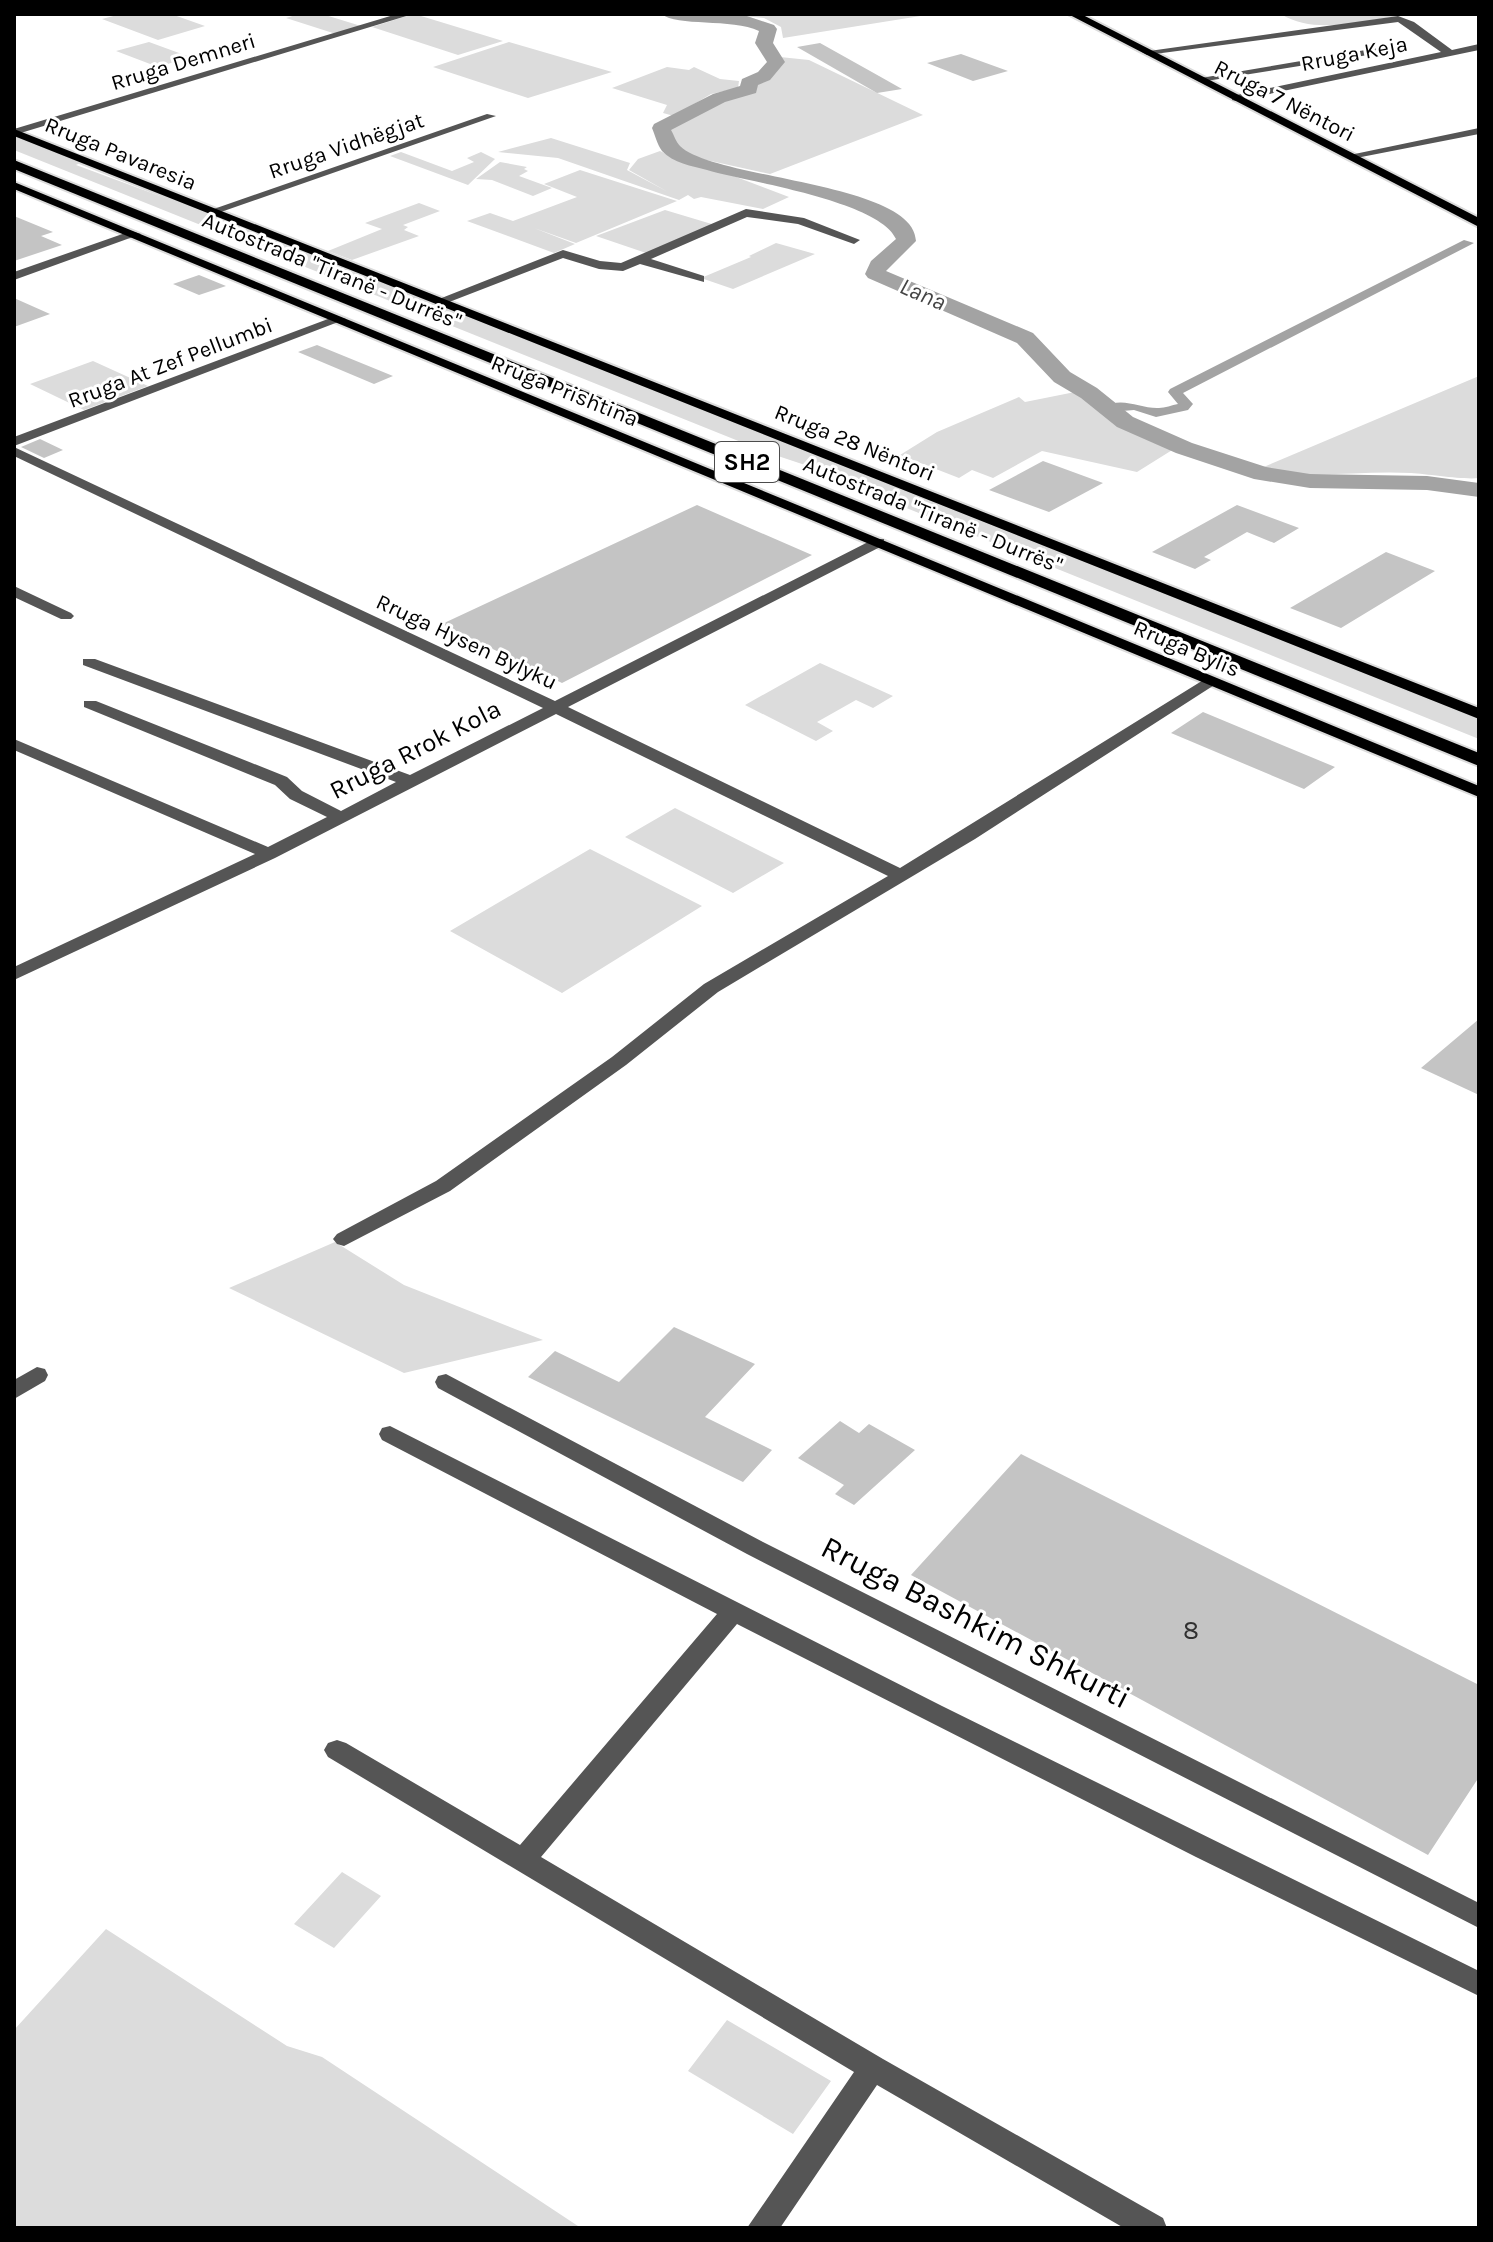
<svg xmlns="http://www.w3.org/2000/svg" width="1493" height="2242" viewBox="0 0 1493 2242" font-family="Karla,sans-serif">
	<rect width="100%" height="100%" fill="#fff"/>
	<path fill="#dcdcdc" d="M121,14H171L205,26L158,40L102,19Z
		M299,14H322L361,26L336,34L286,18Z
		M721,14H933L783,38L781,27L764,18Z
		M1281,14H1394L1398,16C1361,21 1314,35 1281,14Z
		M407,16H421L503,41L458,55L372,27Z
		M149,42L190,57L158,67L116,51Z
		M509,42L612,72L528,98L433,67Z
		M780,57L809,60L923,115L770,174L688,156L670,141L667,128L721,99L753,90L752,83L776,69Z
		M667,67L689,70L694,67L720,79L739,81L738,88L711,94L674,116L663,113L667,105L612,88Z
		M14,137L80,163L76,165L195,209L1479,720V739L837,480L826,472L766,452L14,150Z
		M551,138L630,163L627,170L668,192L629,170L638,159L660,151L681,161L715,169L789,197L763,209L701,197L694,199L688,195L679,200L558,158L498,152Z
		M401,152L452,171L474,162L467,158L481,152L495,159L468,185L390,156Z
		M500,162L527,167L524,169L528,171L519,176L552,188L533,196L492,180L476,179Z
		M580,170L677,201L576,243L534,228L575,244L554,253L467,221L490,213L513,221L577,197L544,184Z
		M419,203L440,211L403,225L408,227L404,230L419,236L352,260L328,251L382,229L365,223Z
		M665,210L715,225L649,254L596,236Z
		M776,243L815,254L733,289L701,278L751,257L749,256Z
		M93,361L148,386L84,410L30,384Z
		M1479,376V478C1464,480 1428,474 1411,473C1361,470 1309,480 1259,469Z
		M1080,391L1120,423L1177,447L1137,472L1042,451L993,478L972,470L959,478L900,455L937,432L1019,397L1025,402Z
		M820,663L893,696L873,708L856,700L817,722L833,731L816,741L745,705Z
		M675,808L784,863L733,893L625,837Z
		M590,849L702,906L562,993L450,931Z
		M335,1242L404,1285L543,1340L404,1373L229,1288Z
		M342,1872L381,1896L334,1948L294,1924Z
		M106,1929L287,2046L322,2057L581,2228H14V2030Z
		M727,2020L831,2081L793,2134L688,2071Z"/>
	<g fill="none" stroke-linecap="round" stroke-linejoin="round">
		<path fill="#a3a3a3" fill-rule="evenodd" d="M1464,240L1474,243L1183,393L1193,404L1188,410L1156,417L1134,410L1110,412L1103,408C1121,395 1140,409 1159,408C1165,408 1172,405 1178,404L1168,392L1170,389Z"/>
		<path fill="#a3a3a3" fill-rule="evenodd" d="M662,14H741L774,25L777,29L773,43L785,62L770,80L758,85L756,93L725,102L671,130C674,135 676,142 680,146C715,180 914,182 916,241L886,271L1033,333L1070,372L1097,388L1133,417L1192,443L1266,467L1310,474L1427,476L1479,483V497L1427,490L1310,488L1254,479L1176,453L1117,427L1081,398L1054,382L1017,343L868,278L865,274L871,261L896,239C879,201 748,182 707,170C692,166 673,163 662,151C657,144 655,135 652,128L654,124L713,94L740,86L742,79L758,72L767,62L755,43L759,31C732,18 676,27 662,14Z"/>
	</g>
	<path fill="#c4c4c4" d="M820,43L879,76L902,89L877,93L797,47Z
		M961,54L1008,71L973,81L927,63Z
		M14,216L53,232L41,236L62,245L14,261Z
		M199,275L226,286L199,295L173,284Z
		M14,298L50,314L14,327Z
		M317,345L393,376L374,384L298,352Z
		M40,439L63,450L44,458L21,447Z
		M1043,461L1103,483L1049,512L989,490Z
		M697,505L812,555L562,683L442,624Z
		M1237,505L1299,528L1274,543L1247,532L1204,557L1211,560L1195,569L1152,552Z
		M1386,552L1435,571L1341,628L1290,608Z
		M1203,712L1335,767L1304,789L1171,733Z
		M1479,1019V1095L1421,1068Z
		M674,1327L755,1364L705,1417L772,1450L743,1482L528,1377L555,1351L619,1382Z
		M840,1421L859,1433L869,1424L915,1450L854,1505L835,1494L844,1485L798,1458Z
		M1021,1454L1479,1685V1777L1428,1855L911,1575Z"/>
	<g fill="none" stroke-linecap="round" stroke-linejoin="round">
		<g stroke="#dbdbdb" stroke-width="4">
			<path id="major" d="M1068,14H1081L1479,218V227Z
				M14,129L1479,708V719L14,136Z
				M14,182L1479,786V797L14,189Z"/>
		</g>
		<g stroke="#dbdbdb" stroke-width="4">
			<path id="highway" d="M14,160L1479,753V766L14,169Z"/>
		</g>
		<path fill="#555" fill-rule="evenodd" d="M397,14H413L14,135V129Z
			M1398,16L1414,22L1452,50L1479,44V50L1236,101L1232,100V96L1441,52L1398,22L1147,55L1142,52Z
			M1395,45L1400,48L1399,50L1200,82L1195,79Z
			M487,114L496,116L218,213L208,211Z
			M1479,128V134L1351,159L1345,156Z
			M746,209L804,218L860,240L854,244L798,224L747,217L651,259L704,276V282L640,264L623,271L599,269L563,258L444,304L434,301L563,250L600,261L621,263Z
			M131,231L141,234L14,280V272Z
			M336,316L346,319L14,446V437Z
			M14,447L555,701L874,539H884V545L568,707L900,868L1205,679H1217L1219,682L975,839L718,992L626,1065L450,1191L344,1246L337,1244L333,1239L337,1234L436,1181L612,1057L704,984L888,876L556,714L275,858L14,980V967L255,854L14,750V739L268,847L327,817L290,799L275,785L84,707V701H96L287,777L302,791L341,811L396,782L83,665V659H95L410,775L543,708L14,456Z
			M14,586L71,613L74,616L71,619H61L14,597Z
			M37,1367L45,1369L48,1375L45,1381L14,1399V1380Z
			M446,1374L763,1542L1479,1903V1928L747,1554L438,1388L435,1382L438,1376Z
			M390,1426L942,1706L1479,1971V1996L1196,1857L737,1624L541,1857L883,2059L1163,2218L1167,2228H1124L877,2085L780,2228H747L854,2072L328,1757L324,1750L328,1743L337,1740L346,1743L520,1845L717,1614L382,1440L379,1434L382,1428Z"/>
		<use href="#major" fill="#000" fill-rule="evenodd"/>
		<use href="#highway" fill="#000" fill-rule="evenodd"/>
	</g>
	<g text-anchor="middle" stroke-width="6" stroke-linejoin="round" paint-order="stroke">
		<g font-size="22" fill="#000" stroke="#fff">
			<text transform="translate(1354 53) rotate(-11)" y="8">Rruga Keja</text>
			<text transform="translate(183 61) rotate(-17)" y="8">Rruga Demneri</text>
			<text transform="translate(1285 100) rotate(27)" y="8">Rruga 7 Nëntori</text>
			<text transform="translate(346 145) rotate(-19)" y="8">Rruga Vidhëgjat</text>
			<text transform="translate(121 153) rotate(22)" y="8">Rruga Pavaresia</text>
			<text transform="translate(332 270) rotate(22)" y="8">Autostrada "Tiranë - Durrës"</text>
			<text transform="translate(170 362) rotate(-21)" y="8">Rruga At Zef Pellumbi</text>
			<text transform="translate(565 390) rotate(22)" y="8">Rruga Prishtina</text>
			<text transform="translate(855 442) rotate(22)" y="8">Rruga 28 Nëntori</text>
			<text transform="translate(933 514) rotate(22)" y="8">Autostrada "Tiranë - Durrës"</text>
			<text transform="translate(467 641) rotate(25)" y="8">Rruga Hysen Bylyku</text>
			<text transform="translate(1187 648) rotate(23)" y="8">Rruga Bylis</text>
		</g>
		<g font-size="24" font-style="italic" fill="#444" stroke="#fff">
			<text transform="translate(923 294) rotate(23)" y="8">Lana</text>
		</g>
		<rect fill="#fff" stroke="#4c4c4c" stroke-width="2" x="715" y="442" width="64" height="40" rx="6"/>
		<g font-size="24" font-weight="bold" fill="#000">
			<text x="747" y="470">SH2</text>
		</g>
		<g font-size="26" fill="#000" stroke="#fff">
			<text transform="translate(415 749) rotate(-27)" y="9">Rruga Rrok Kola</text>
		</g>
		<g font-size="26" fill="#313131">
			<text x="1191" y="1639">8</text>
		</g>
		<g font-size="32" fill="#000" stroke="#fff">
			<text transform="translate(976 1622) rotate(27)" y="11">Rruga Bashkim Shkurti</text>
		</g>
	</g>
	<rect width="1493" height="2242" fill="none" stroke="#000000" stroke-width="32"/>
</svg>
